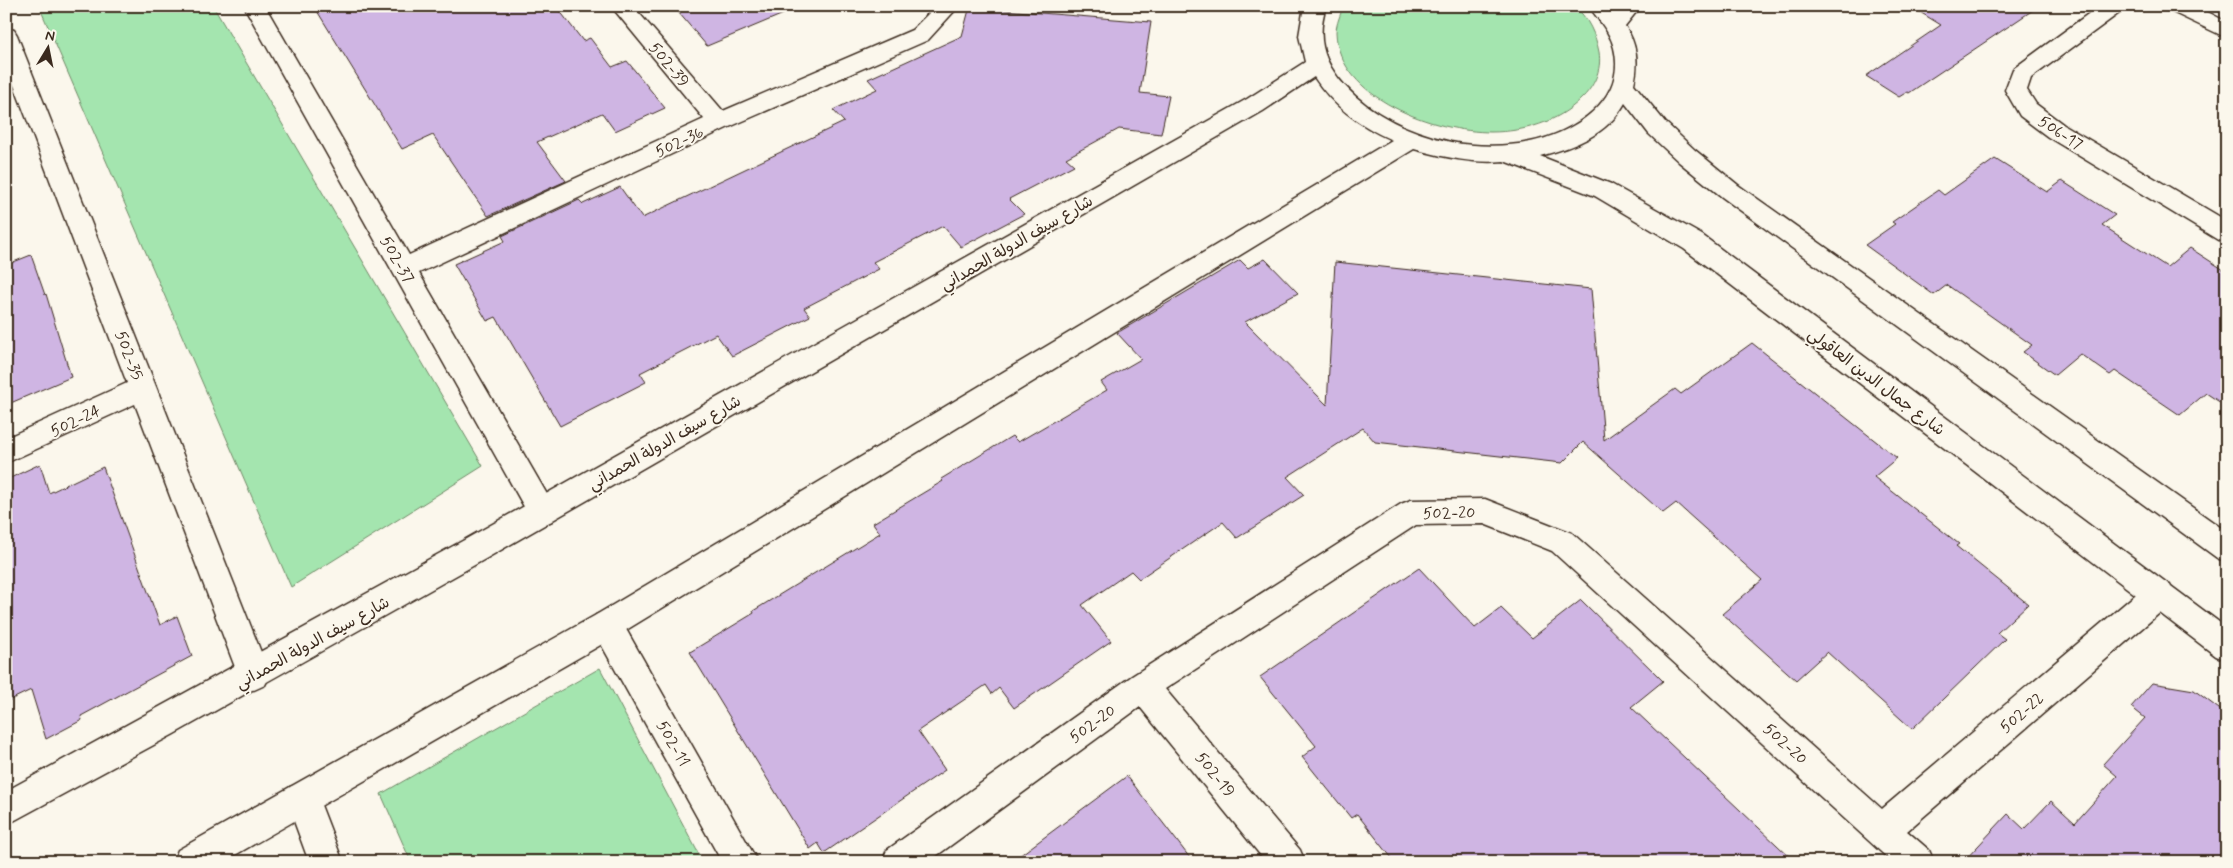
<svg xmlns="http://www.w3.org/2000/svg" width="2233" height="868" viewBox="0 0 2233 868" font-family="Mynerve,'Playpen Sans Arabic',sans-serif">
	<rect width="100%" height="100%" fill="#fbf7ec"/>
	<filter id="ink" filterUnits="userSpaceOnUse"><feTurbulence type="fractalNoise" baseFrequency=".02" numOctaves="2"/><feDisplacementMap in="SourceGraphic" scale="10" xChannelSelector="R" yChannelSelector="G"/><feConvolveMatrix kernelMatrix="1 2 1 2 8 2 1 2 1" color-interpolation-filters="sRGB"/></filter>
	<g filter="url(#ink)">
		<path fill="#a4e5af" stroke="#708866" d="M39,6H213L483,466L291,587Z
			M1343,6H1574C1588,17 1596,36 1599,52C1602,70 1594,87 1581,99C1558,122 1524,132 1491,132C1436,132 1338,99 1336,32C1336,24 1341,14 1343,6Z
			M600,668L703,862H411L381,794Z"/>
		<path fill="#cfb5e3" stroke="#3b2a1e" d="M314,6H556L583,41L590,38L612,67L627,61L665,108L615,131L602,113L537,142L566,181L488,216L433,135L402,149Z
			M673,6L800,7L707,46Z
			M970,6H1005L1004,10L1151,22L1140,93L1169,96L1161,134L1119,129L1066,158L1074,165L1009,199L1024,214L961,247L943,226L873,262L879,269L804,308L810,316L732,356L716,334L640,373L646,382L560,426L496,317L487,321L454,264L505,241L502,236L579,200L583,204L620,187L642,218L844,122L833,110L877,89L868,79L962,36Z
			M1910,6H2039L1909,93L1907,92L1899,97L1866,76L1941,25Z
			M1995,159L2047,192L2062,181L2115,215L2102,225L2167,267L2190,248L2227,272V407L2206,393L2180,415L2115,371L2110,375L2080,354L2055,375L2023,352L2032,345L1947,285L1934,295L1865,245L1895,224L1892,222L1938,190L1944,195Z
			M31,255L45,295L46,294L71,377L6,405V265Z
			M1265,259L1298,293L1245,322L1327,405L1335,262L1591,289L1604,440L1675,389L1681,394L1752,343L1897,458L1874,477L1959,544L1956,546L2028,604L1997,633L2005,639L1912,729L1827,652L1796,680L1722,614L1762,580L1676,503L1663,513L1583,442L1562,463L1375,442L1363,428L1287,477L1304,495L1237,538L1223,522L1139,579L1131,571L1082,605L1111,641L1014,708L999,688L992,694L986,685L918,731L945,770L824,853L818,843L810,849L690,652L754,613L753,611L880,533L873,523L943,481L941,479L1012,436L1018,442L1107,390L1101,382L1141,359L1117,333L1240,260L1248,268Z
			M40,464L49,493L103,467L160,625L177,616L192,656L81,716L82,720L46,739L31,690L6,702V480Z
			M1419,568L1475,628L1501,608L1532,638L1581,600L1663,681L1631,707L1795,862H1395L1357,814L1351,818L1302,757L1316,746L1260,677Z
			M2152,683L2194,690L2227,715V862H1963L2008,814L2024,829L2051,801L2075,823L2117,776L2103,764L2145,718L2131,707Z
			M1127,776L1193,862H1011Z"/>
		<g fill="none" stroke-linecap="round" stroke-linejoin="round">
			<g stroke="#3b2a1e" stroke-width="3">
				<path id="street" d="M244,6H265L409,255L704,119L611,6H633L723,111L912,30L936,6H959L928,40L727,128L419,273L552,503L556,512L552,521L542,525L532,521Z
					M2099,6H2124L2122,11L2031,78L2027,90L2036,104L2064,125L2227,221V242L2218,240L2048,137L2020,116L2005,90L2013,69Z
					M2168,6H2196L2227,22V38L2170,11Z
					M6,28L14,30L17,35L270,675L265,685L254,690L243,685L238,675L135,404L6,463V438L127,383L6,64Z
					M1485,499L1572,533L1882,809L2148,584L2159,580L2170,584L2174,594L2170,604L1907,831L1929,850L1934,862H1892L1552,551L1484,524L1416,525L1165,689L1300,850L1305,862H1266L1140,707L928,862H882L887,850L1132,676L1401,504L1411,500Z
					M607,611L618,615L758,862H722L596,635L592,625L596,615Z
					M302,783L314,787L343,862H309L286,799L290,787Z"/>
			</g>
			<g stroke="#3b2a1e" stroke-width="3">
				<path id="secondary" d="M1304,6H1326C1316,38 1323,62 1345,86C1373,116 1411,133 1451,142C1476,147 1506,147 1530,142C1574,133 1627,100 1614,48C1610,31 1598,20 1589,6H1611L1614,11L1619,6H1641L1625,26C1637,44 1639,62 1634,84L1665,122L1695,150L1738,185L2227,532V562L2217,558L1722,197L1679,162L1649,134L1625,103C1607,135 1574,147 1540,156L1611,184L1702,235L2227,628V660L2216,656L1684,249L1595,196L1504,161C1473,164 1443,157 1414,149L618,635L223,862H173L178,850L596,615L1392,140C1360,126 1333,106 1314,77L1263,111L487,558L174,734L6,825V791L466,539L1247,99L1305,62L1299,36Z"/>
			</g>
			<use href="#street" fill="#fbf7ec" fill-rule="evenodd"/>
			<use href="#secondary" fill="#fbf7ec" fill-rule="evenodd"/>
		</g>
	</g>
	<g text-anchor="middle" stroke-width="4" stroke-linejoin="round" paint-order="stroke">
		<g font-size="16" fill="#3b2a1e" stroke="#fbf7ec">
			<text transform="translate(670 64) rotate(50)" y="6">502-39</text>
			<text transform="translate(2061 132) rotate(33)" y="6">506-17</text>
			<text transform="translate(679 141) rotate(-25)" y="6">502-36</text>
			<text transform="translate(1016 242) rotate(-30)" y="6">شارع سيف الدولة الحمداني</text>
			<text transform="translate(398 259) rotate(60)" y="6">502-37</text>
			<text transform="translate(130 355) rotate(69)" y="6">502-35</text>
			<text transform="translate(1877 381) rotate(37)" y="6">شارع جمال الدين العاقولي</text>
			<text transform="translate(75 420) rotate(-25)" y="6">502-24</text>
			<text transform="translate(664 442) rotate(-30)" y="6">شارع سيف الدولة الحمداني</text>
			<text transform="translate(1449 512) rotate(-1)" y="6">502-20</text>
			<text transform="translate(312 642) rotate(-29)" y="6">شارع سيف الدولة الحمداني</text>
			<text transform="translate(2021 712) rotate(-41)" y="6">502-22</text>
			<text transform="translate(1092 723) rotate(-36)" y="6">502-20</text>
			<text transform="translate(674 743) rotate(60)" y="6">502-11</text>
			<text transform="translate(1786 743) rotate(42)" y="6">502-20</text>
			<text transform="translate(1216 774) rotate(51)" y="6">502-19</text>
		</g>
	</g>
	<rect width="2233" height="868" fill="none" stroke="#fbf7ec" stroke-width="25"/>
	<rect x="12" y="12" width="2208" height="843" fill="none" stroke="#3b2a1e" stroke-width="2" filter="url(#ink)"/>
	<g transform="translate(48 48) rotate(10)" stroke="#fbf7ec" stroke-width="4" paint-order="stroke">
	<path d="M0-4L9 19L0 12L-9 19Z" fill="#3b2a1e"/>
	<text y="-8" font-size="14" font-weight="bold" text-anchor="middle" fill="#3b2a1e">N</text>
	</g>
</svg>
